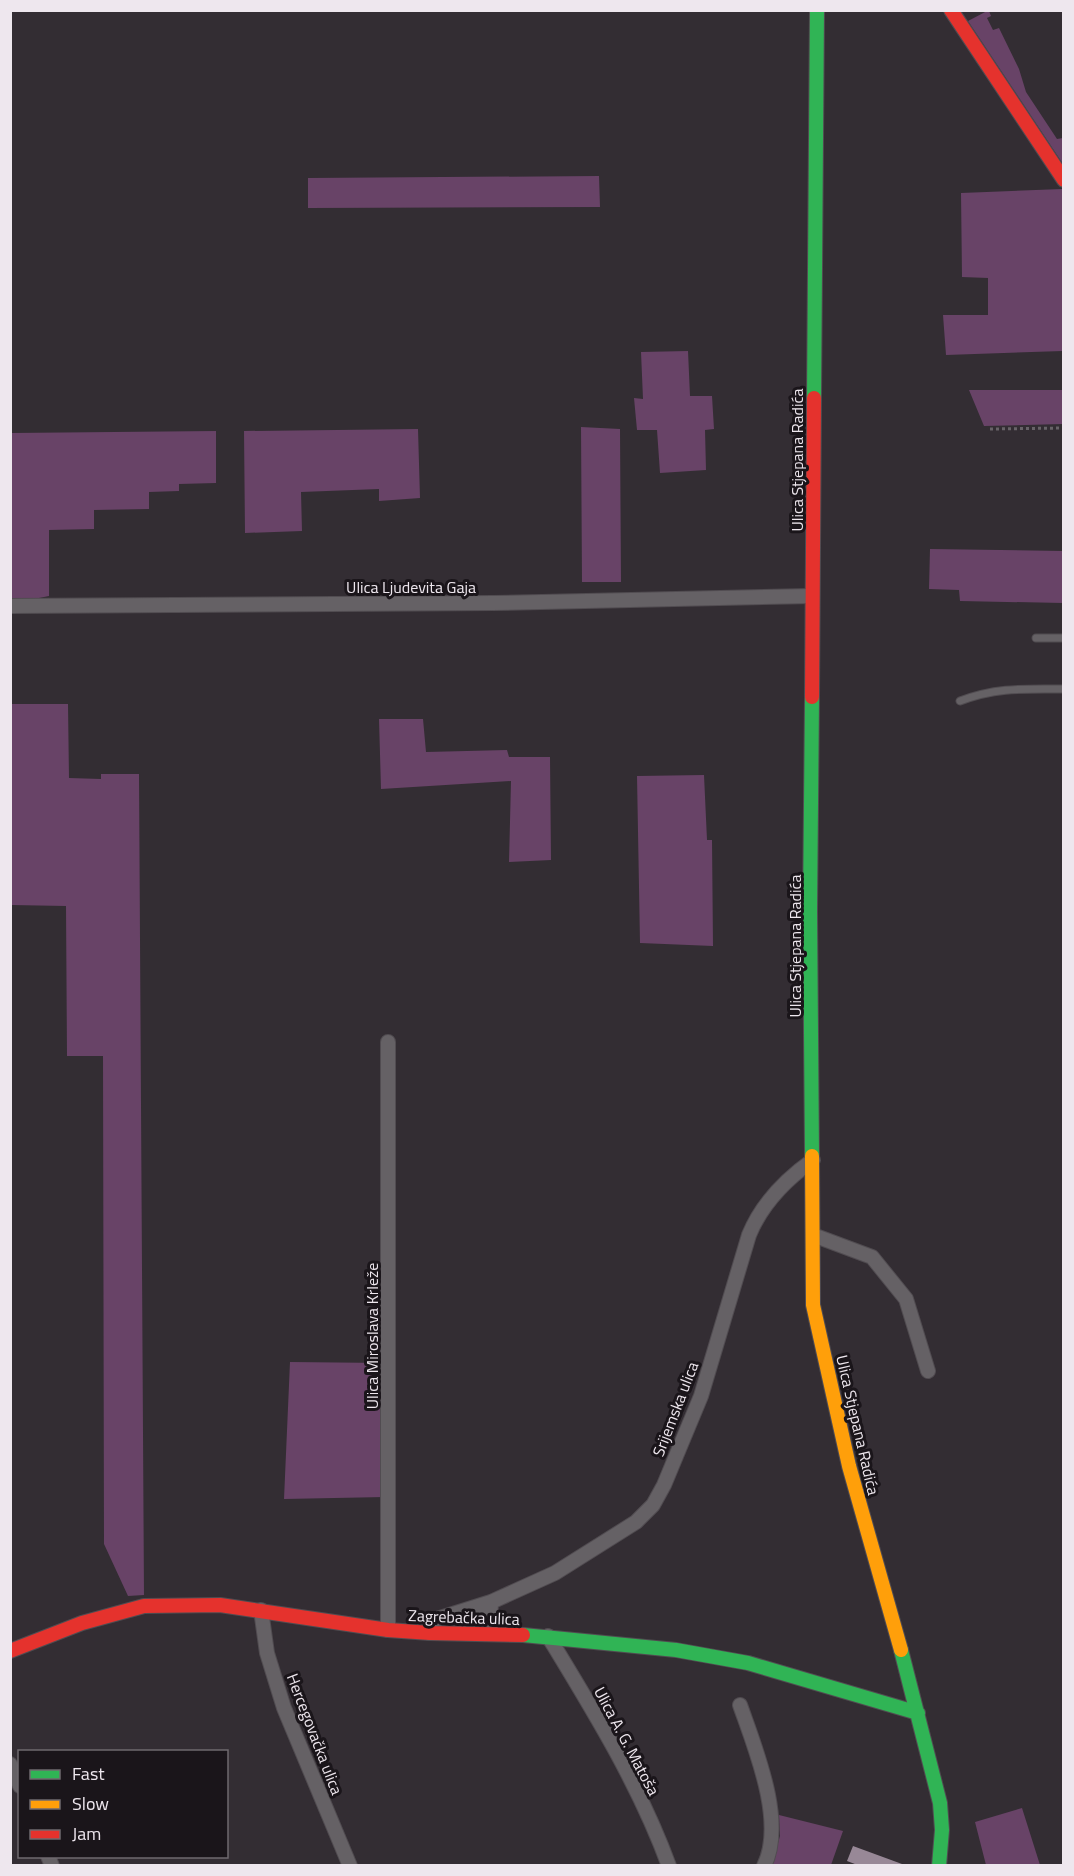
<svg xmlns="http://www.w3.org/2000/svg" width="1074" height="1876" viewBox="0 0 1074 1876" font-family="'Titillium Web',sans-serif">
	<rect width="100%" height="100%" fill="#332d33"/>
	<path fill="#684367" d="M987,11H989L991,16L987,18L993,30L999,28L1019,69L1026,92L1057,139L1063,138V164L968,21Z
		M599,176L600,207L308,208V178Z
		M1062,189L1064,191L1063,351L946,355L943,315H988V278L962,277L961,193Z
		M688,351L690,396H712L714,429L705,430L706,470L660,473L657,430H637L634,398L643,399L641,352Z
		M969,390H1063V424L984,426Z
		M581,427L620,429L621,582H582Z
		M418,429L420,498L379,501V489L301,492L302,531L245,533L244,431Z
		M216,431V483L179,484V491L149,492V509L94,510V529L49,530V596L39,598H11V433Z
		M930,549L1063,551V603L960,601L959,590L929,589Z
		M11,704H68L69,778L101,779V774H139L144,1595L128,1596L104,1544L103,1056H67L66,906L11,905Z
		M379,719H423L426,752L507,750L509,757H550L551,860L509,862L511,781L381,789Z
		M704,775L707,840H712L713,946L640,943L637,776Z
		M290,1362L385,1363V1497L284,1499Z
		M1022,1808L1040,1865H986L975,1822Z
		M779,1815L843,1831L831,1865L771,1866L780,1836Z"/>
	<path fill="#988897" d="M853,1846L902,1864V1866H860L847,1861Z"/>
	<g fill="none" stroke-linecap="round" stroke-linejoin="round">
		<g stroke="#514c51" stroke-width="9">
			<path id="lane" d="M1036,638H1064
				M960,701C997,687 1025,689 1064,689"/>
		</g>
		<g stroke="#514c51" stroke-width="16">
			<path id="street" d="M10,606L493,603L812,596
				M388,1042V1630
				M813,1235L872,1257L906,1299L928,1371
				M491,1602L490,1624L492,1633
				M261,1610L267,1653L284,1708L350,1866
				M430,1633V1625L434,1620L491,1602L555,1573L636,1522L653,1505L664,1485L701,1396L749,1235C762,1203 785,1180 813,1160
				M548,1636C593,1710 639,1784 669,1866
				M740,1705C755,1748 786,1822 764,1866
				M10,1764L20,1786
				M48,1856L52,1866"/>
		</g>
		<g stroke="#514c51" stroke-width="16">
			<path id="fast" d="M814,398L817,10
				M812,697L810,910L812,1156
				M523,1635L676,1650L748,1663L918,1713
				M901,1650L940,1803L942,1830L939,1866"/>
		</g>
		<g stroke="#514c51" stroke-width="16">
			<path id="slow" d="M812,1156L813,1305L849,1466L901,1650"/>
		</g>
		<g stroke="#514c51" stroke-width="16">
			<path id="jam" d="M951,10L1064,180
				M812,697L814,398
				M10,1651L82,1623L144,1606L220,1605L388,1630L430,1633L523,1635"/>
		</g>
		<path stroke="#686368" stroke-width="3" stroke-dasharray="3 3" stroke-linecap="butt" d="M990,429L1064,428"/>
		<use href="#lane" stroke="#656165" stroke-width="7"/>
		<use href="#street" stroke="#656165" stroke-width="14"/>
		<use href="#fast" stroke="#30b455" stroke-width="14"/>
		<use href="#slow" stroke="#ff9f0a" stroke-width="14"/>
		<use href="#jam" stroke="#e5322d" stroke-width="14"/>
	</g>
	<g text-anchor="middle" stroke-width="6" stroke-linejoin="round" paint-order="stroke">
		<g font-size="16" fill="#eee7ee" stroke="#1a151a">
			<text transform="translate(797 460) rotate(-90)" y="6">Ulica Stjepana Radića</text>
			<text x="411" y="593">Ulica Ljudevita Gaja</text>
			<text transform="translate(795 946) rotate(-90)" y="6">Ulica Stjepana Radića</text>
			<text transform="translate(372 1336) rotate(-90)" y="6">Ulica Miroslava Krleže</text>
			<text transform="translate(675 1409) rotate(-69)" y="6">Srijemska ulica</text>
			<text transform="translate(858 1425) rotate(77)" y="6">Ulica Stjepana Radića</text>
			<text transform="translate(464 1617) rotate(2)" y="6">Zagrebačka ulica</text>
			<text transform="translate(315 1734) rotate(69)" y="6">Hercegovačka ulica</text>
			<text transform="translate(627 1741) rotate(62)" y="6">Ulica A. G. Matoša</text>
		</g>
	</g>
	<rect width="1074" height="1876" fill="none" stroke="#eee7ee" stroke-width="24"/>
	<rect x="18" y="1750" width="210" height="108" fill="#1a151a" stroke="#6f696f" stroke-width="1.5"/>
	<rect x="30" y="1770" width="30" height="9" fill="#30b455" stroke="#6f696f" stroke-width="1.5"/>
	<text x="72" y="1780" font-size="18" fill="#eee7ee">Fast</text>
	<rect x="30" y="1800" width="30" height="9" fill="#ff9f0a" stroke="#6f696f" stroke-width="1.5"/>
	<text x="72" y="1810" font-size="18" fill="#eee7ee">Slow</text>
	<rect x="30" y="1830" width="30" height="9" fill="#e5322d" stroke="#6f696f" stroke-width="1.5"/>
	<text x="72" y="1840" font-size="18" fill="#eee7ee">Jam</text>
</svg>
